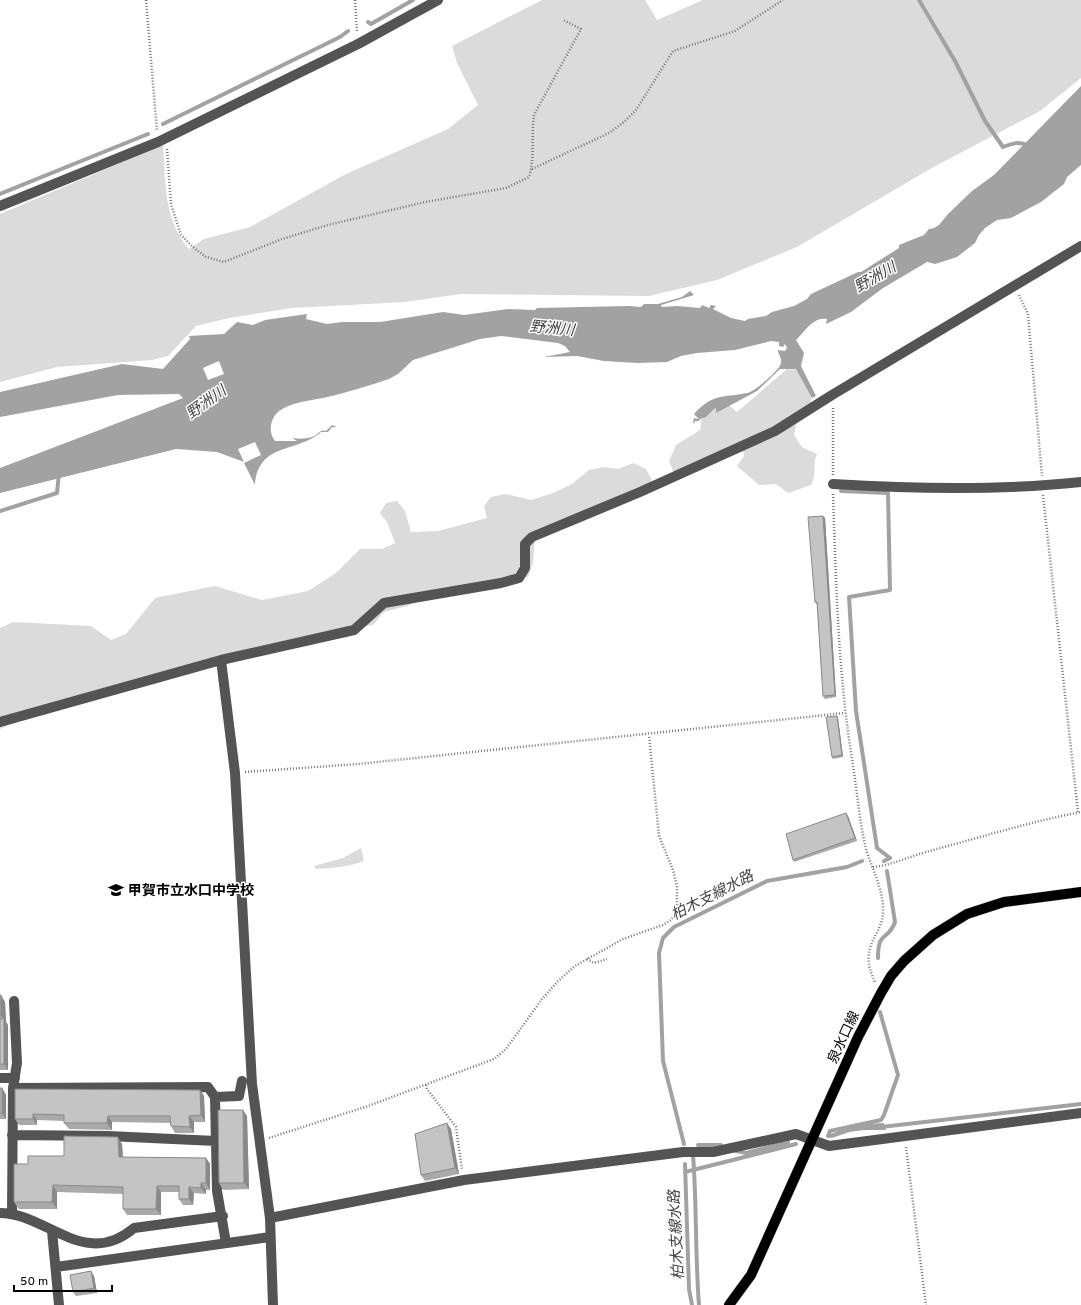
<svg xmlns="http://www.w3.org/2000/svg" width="1081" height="1305" viewBox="0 0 1081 1305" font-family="Overpass,'Noto Sans JP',sans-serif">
	<rect width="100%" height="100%" fill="#fff"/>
	<path fill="#dbdbdb" d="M542,0H645L657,20L703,0H1081V78L1040,111L930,169L797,247L717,280L649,296L461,294L405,302L292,308L229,318L196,326L168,356L152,360L57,367L0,382V214L163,145C166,183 163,218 189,249L204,239L250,227L346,174L448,129L478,105L457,63L452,46Z
		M787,369L800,370L805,383L813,388L810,408L798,416L794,435L802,447L817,454C812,465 817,475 811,485L788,493L776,484L759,485L737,466L744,456L743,451L674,474L669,461L676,445L700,430L702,416L724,401L737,412Z
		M633,463L646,469L652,480L644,488L535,537L533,563L528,577L414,598L411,605L384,612L373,625L322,635L38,713L0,729V628L13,622L91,626L111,640L126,634L155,598L215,586L262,600L308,591L336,573L360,549H382L395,543L387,522L380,513L386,503L397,501L405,511L411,532L438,531L487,518L484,506L491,497L506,494L531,500L553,493L572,484L589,470L604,467L618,469Z
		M361,848L364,861C348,867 332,868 316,869L314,866L343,858Z"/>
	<path fill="#a2a2a2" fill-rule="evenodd" d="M1081,86V165L1067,177L1064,184L1041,202L1011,218L997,220L985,228L979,235L975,243L957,257L935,264L927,262L883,288L851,312L826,324L827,319C812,317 805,332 796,340L804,353L801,366L816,396L812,398L796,369H780L757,391L716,413V408L714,409L706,417L700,419L699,421H695L694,424L693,422L694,418L699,419L694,414C713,393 723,398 747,393C754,392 780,370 781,363C782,357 778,355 778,350L785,351L787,348L785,344L783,347L779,346V342L771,341L735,350L697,353L681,356L667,362L638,363L604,361L577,356L544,357L570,352L565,346L558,343L501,336L480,339L413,360L398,374L389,379C368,386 345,393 323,398C308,401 292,402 279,411C270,418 268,433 275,441H297L292,438C299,439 305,439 312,437C319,435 319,429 326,431L332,425L337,427H332L328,432H321C298,453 258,442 255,485L244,463L261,455L255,442L238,449L244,462L217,452L176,449L0,493V468L183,398L179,394L118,395L0,417V392L122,364L163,369L190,339L189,336L224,334L237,322L253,325L265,320L307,314L306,319L327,324L342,322H380L443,312L464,315L508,309L535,310L537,308L629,306L641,307L644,304H658L682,297L690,291L694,295L661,305L662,307L677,306L700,308L702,305L709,308L711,305L716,306L713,309L731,318L745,321L748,319L766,316L772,312L794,306L807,299L811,294L858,272H861L899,248V245L924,235L929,229L934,228L939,225L948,214L972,191L994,175ZM219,361L224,374L208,380L203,368Z
		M884,1123L886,1130H860V1127L867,1124Z"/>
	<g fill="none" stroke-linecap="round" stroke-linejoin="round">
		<path stroke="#a2a2a2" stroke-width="4" d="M919,0L955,61L985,121L1003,147C1013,143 1020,141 1029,146
			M368,22L371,24L413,0
			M163,124L340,37L348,31
			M0,194L148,134
			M841,491L888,493L890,590L849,597L856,711L877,848L890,858L884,861
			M0,511L57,493L59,473
			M878,958C878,929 888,942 895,922L887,871
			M881,1127L1081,1104
			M828,1136L830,1131L881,1120L884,1115L898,1075L880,1012
			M831,1136L849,1130L864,1128
			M684,1144L663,1061L659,953L663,938L674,927L767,881L847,867L862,861
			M698,1145H721
			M736,1151L746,1153L788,1142
			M693,1155C697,1206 695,1255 699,1305
			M685,1164L689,1289L692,1305
			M685,1172L796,1144"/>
		<g stroke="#dbdbdb" stroke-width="11">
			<path id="major" d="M729,1305L751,1275L858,1037L881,993L891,976L904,961L933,935L967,914L1004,902L1081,892"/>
		</g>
		<path stroke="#767676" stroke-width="2.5" stroke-dasharray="1 2" stroke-linecap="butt" d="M146,0L157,131
			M355,0L357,31
			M167,149L171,204L181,235L194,248L206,257L224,262L282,239L328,225L425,202L506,188L529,177C535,158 531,135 534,115L581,29L563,20
			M532,169L609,133L624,122L636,110L673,51L735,31L783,0
			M1019,295L1028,314L1042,476
			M833,475V408
			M833,494C836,582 838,672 852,759C857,789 859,820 866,849C872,869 882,886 883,907C885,937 856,943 875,982
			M1043,495L1078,812
			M245,772L358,764L845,713
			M873,867C892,865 908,857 926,852C978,838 1029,822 1081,812
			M587,959L594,963L607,959
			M426,1085L427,1089L456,1127L462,1170
			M269,1138L368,1106L494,1059L506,1049L542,999L557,982L575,966L623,939L663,925L671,920L677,911V886L673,870L659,836L649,735
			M906,1147L926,1305"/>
		<path stroke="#545454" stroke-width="10" d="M0,206L158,142L358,44L438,0
			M833,484C915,489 999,491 1081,482
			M221,660L235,773L252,1084L270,1218L273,1305
			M0,722L221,660L354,630L384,603L501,583L519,578L525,568V544L532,537L640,492L775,431L832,395L1081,246
			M0,1078H15
			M13,1088L208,1087L215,1097L217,1191L226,1243
			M215,1097L239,1096L242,1081
			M12,1135L108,1136L216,1141
			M0,1213C46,1213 85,1270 134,1228L223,1216
			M12,1213L13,1088L17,1063L14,1001
			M270,1218L464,1180L683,1152H713L796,1134L829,1146L1081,1113
			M52,1231L59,1305
			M56,1267L270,1237"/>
		<use href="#major" stroke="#000" stroke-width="10"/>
	</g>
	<path fill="#a9a9a9" d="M823,516L825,518L836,697L825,699L823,696L817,604H816L815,602Z
		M838,718L843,757L833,759L832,757Z
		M846,813L848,816L857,841L794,862L793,860Z
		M0,995L5,1002L6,1022L8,1025V1070H0Z
		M0,1088H2L6,1095V1119H0Z
		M15,1089L200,1090L204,1096L205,1122H194V1133H175L171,1126L170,1123L112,1122V1130L69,1129L64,1123V1121L37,1120V1125H19L15,1119Z
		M247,1116L249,1189L223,1190L219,1183Z
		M451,1129L459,1174L425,1181L421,1175Z
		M122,1144L123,1157L206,1158L210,1164V1190H206V1194L194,1193L193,1205H183L179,1199V1192H161V1215H127L123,1209V1194L57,1192V1209H19L14,1202L28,1164Z
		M94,1276L97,1293L76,1296L73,1292Z"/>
	<path fill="#898989" d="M823,516L825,518L836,697L835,695Z
		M837,716L838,718L843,757L842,755Z
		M846,813L848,816L857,841L855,838Z
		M1,995L5,1002L6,1022L8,1025V1070L4,1064V1019L1,1016Z
		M2,1088L6,1095V1119L2,1113Z
		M200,1090L204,1096L205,1122L201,1115Z
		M243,1110L247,1116L249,1189L244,1183Z
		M33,1114L37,1120V1125L33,1119Z
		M108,1116L112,1122V1130L107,1123Z
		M189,1116L194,1122V1133L190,1127Z
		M447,1123L451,1129L459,1174L455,1168Z
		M118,1137L122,1144L123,1163L119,1157Z
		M206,1158L210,1164V1190L206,1183Z
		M201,1183L206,1190V1194L201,1188Z
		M53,1185L57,1192V1209L52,1202Z
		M157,1186L161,1192V1215L156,1209Z
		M189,1187L194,1193L193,1205L189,1199Z
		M91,1271L94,1276L97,1293L94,1288Z"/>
	<path fill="#c4c4c4" stroke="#898989" d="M823,516L835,695L823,696L817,602H815L808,517Z
		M837,716L842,755L832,757L826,717Z
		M846,813L855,838L793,860L786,834Z
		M0,995H1V1016H0Z
		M0,1019H4V1064H0Z
		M0,1088H2V1113H0Z
		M15,1089L200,1090L201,1115L189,1116L190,1127L171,1126L170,1116H108L107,1123H64V1115L33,1114V1119H15Z
		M218,1110H243L244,1183H219Z
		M447,1123L455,1168L421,1175L415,1134Z
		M64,1136L118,1137L119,1157L206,1158V1183H201V1188L189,1187V1199H179V1186H157L156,1209H123V1187L53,1185L52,1202H14V1164H28V1156H64Z
		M91,1271L94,1288L73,1292L70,1275Z"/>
	<defs>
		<g id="school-bare" transform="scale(1.2)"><path d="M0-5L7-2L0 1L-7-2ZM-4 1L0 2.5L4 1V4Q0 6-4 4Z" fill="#000" stroke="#fff" stroke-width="2.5" paint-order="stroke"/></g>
	</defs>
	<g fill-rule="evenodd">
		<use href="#school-bare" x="116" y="890"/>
	</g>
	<g text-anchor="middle" stroke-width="3" stroke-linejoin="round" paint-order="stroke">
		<g font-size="14" font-weight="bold" fill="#000" stroke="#fff" text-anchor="start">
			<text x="128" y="895">甲賀市立水口中学校</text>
		</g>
		<g font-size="14" fill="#000" stroke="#fff">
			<text transform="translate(843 1037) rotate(-65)" y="5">泉水口線</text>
		</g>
		<g font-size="15" font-style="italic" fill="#434343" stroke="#fff">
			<text transform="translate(875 277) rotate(-30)" y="5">野洲川</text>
			<text transform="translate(552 328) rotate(5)" y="5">野洲川</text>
			<text transform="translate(206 402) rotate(-36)" y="5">野洲川</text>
			<text transform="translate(712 895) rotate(-27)" y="5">柏木支線水路</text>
			<text transform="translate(676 1235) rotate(-93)" y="5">柏木支線水路</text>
		</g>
	</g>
	<path d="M14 1285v6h98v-6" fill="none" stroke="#000000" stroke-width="2"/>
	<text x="20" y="1285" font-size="12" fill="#000000" stroke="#ffffff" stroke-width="3" paint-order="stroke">50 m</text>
</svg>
